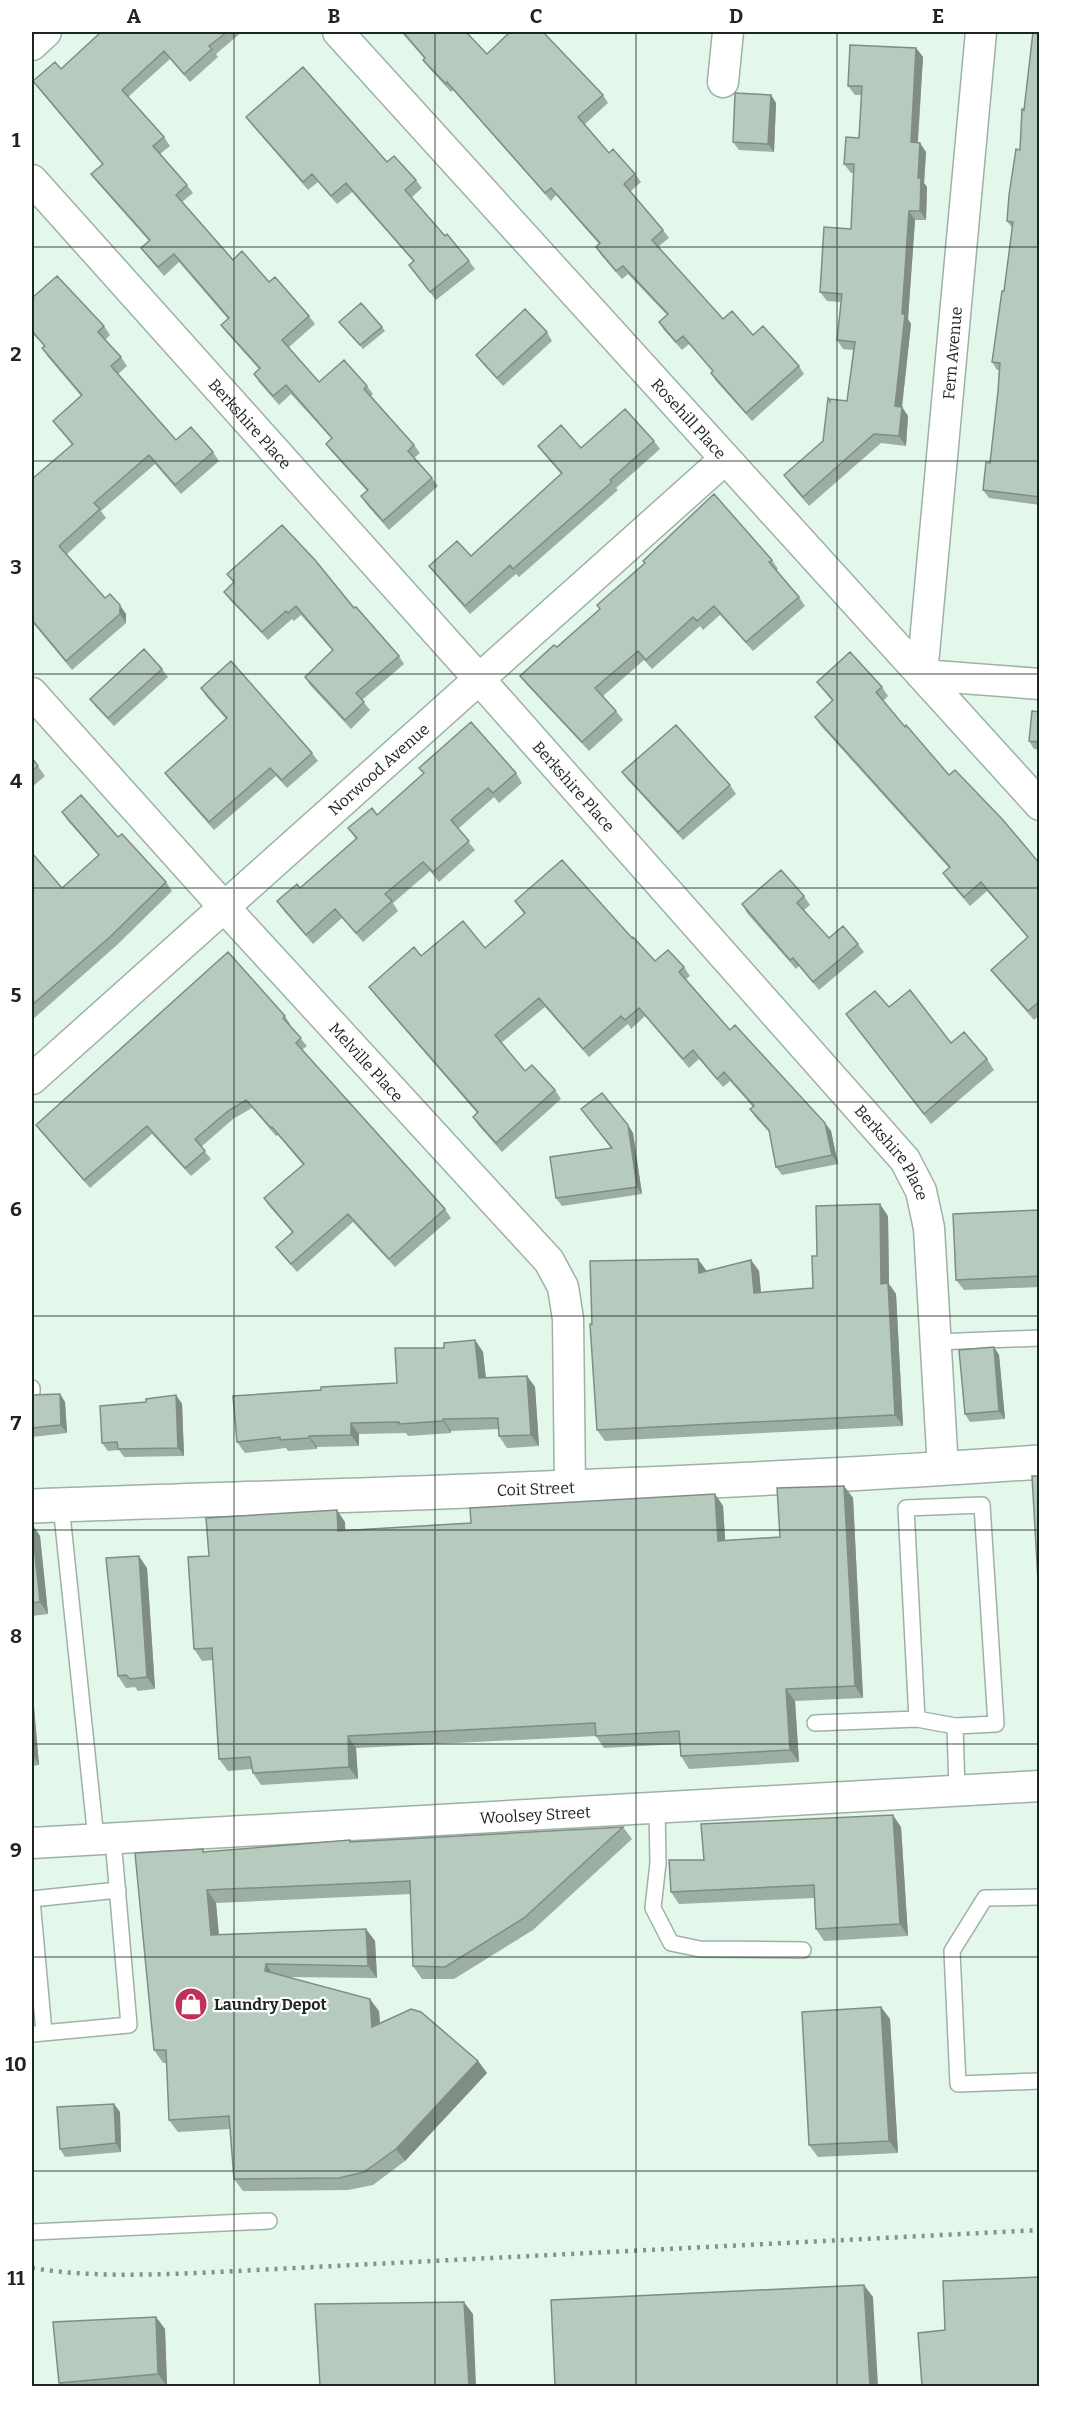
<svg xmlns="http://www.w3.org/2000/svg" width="1071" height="2418" viewBox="0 0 1071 2418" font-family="Bitter,serif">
	<rect width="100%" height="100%" fill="#e3f7eb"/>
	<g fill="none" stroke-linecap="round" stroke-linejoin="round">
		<g stroke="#9fb1a6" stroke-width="18">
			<path id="service" d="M935,1342L1040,1338
				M32,1388V1392
				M61,1505L96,1839
				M982,1505L996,1724L955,1726L917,1719L906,1508Z
				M815,1723L917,1719
				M955,1726L957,1791
				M657,1807L658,1863L653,1908L671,1943L700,1949L803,1950
				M1040,1897L985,1898L952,1951L958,2084L1040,2081
				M32,1899L118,1890
				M32,1900L44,2032
				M32,2034L129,2025L113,1839
				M32,2232L269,2221"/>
		</g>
		<g stroke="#9fb1a6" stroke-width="33">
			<g id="minor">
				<path id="s1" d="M338,32L1040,805"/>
				<path d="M981,32L922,675L1040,684"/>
				<path d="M32,45L46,32"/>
				<path d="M723,82L728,32"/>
				<path id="s2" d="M32,180L479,679L905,1160L921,1191L929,1228L943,1469"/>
				<path id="s3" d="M32,693L224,907L549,1261L563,1287L568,1319L570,1486"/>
				<path id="s4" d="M32,1079L724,460"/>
				<path id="s5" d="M32,1843L1040,1786"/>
			</g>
		</g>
		<g stroke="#9fb1a6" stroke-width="36">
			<g id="secondary">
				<path id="s6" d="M32,1506C367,1494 704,1486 1040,1462"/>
			</g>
		</g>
		<use href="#service" stroke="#fff" stroke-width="15"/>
		<use href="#minor" stroke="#fff" stroke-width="30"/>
		<use href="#secondary" stroke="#fff" stroke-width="33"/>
		<path stroke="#84928a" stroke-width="4.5" stroke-dasharray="3 6" stroke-linecap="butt" d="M32,2268C87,2277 141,2275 197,2273L1040,2230"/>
	</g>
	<path fill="#9daea3" d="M118,32H242L216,54L218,57L190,82L170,59L128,97L164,137L170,146L160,154L187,185L193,193L182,202L233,260L269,282L309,316L315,324L288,348L319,382L367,386L373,394L371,396L414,445L420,453L414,458L432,478L438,486L389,530L367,505L361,496L367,491L332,452L326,444L332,439L291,394L279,405L259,382L254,374L259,369L227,333L221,325L228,319L179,262L164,276L147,256L141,248L149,241L97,182L91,174L102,164L39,89L33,81L61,69Z
		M401,32H466L487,54L603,95L608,103L585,124L609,153L635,174L641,182L630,192L663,230L669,238L658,247L723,319L753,335L799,366L804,374L752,421L716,381L711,373L713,371L689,344L682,350L664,330L659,322L667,315L628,274L622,279L601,255L596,247L599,244L556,195L551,201L453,90L451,92L429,68L423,60L425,59Z
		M1040,32V505L989,498L983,490L990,463L998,391L999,370H997L992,362L1004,291L1012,228L1007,221L1020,150L1024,110Z
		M916,48L923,57L918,143L926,152L924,183L927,187L926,220H915L908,319L911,324L902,407L908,416L906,446L881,443L809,506L791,485L784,475L823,441L830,401H847L853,350L843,349L837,340L841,302L827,301L820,292L851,229L854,173H851L844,164L859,138L862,95H855L848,86Z
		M771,95L776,103L774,152L739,150L733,142Z
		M246,117L387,162L416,180L422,188L411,198L445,236L469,261L475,269L436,300L409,265L413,261L352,192L337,204L318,182L308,190L252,125Z
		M32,298L104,326L110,335L105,340L121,357L127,366L118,374L176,440L213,452L219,461L181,494L155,464L101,511L106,518L67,554L105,598L126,614V623L72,670L32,622V623V479L72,445L53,421L81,396L48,357L42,348L44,346L32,333Z
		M339,322L382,327L385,331L363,349Z
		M547,332L552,341L503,386L482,363L476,355Z
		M654,441L660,449L616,488L618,490L519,577L516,574L470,614L435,574L429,566L471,556L561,474L544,454L538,446L581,448Z
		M772,560L778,569L776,571L799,597L805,606L753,651L720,615L703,630L700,626L652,669L644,660L603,696L616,711L623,720L589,751L527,685L520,676L557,647L600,609L597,605Z
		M227,574L354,608L399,656L404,664L362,700L370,710L351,729L310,685L305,677L333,651L301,615L294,621L292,619L268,640L230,600L224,592L234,583Z
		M162,669L168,677L114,726L96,707L90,699Z
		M817,682L882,687L888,696L883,701L905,727L949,775L1040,864V1015L1034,1020L998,979L991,970L1028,938L987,891L970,906L949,882L943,873L949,868L821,726L815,717L832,701Z
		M201,688L312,753L318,761L287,788L276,776L214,830L171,781L165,773L226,719L206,696Z
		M1040,712V750L1034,749L1029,741Z
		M32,758L45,776L32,787Z
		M419,768L516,773L522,783L499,803L494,797L458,829L475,850L439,882L430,871L393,903L398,911L363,942L342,918L313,944L284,911L277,901L300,888L356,839L348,828L377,815L424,774Z
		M622,772L730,785L736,794L683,840L628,780Z
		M62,812L118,837L166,882L172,891L117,945L32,1020V853L62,888L99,856L68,821Z
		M804,896L810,905L804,910L829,938L858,944L864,952L819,990L799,966L796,969L747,913L742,904Z
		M515,901L632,938L655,961L684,967L690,976L686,979L730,1030L825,1123L831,1131L838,1164L782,1175L776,1167L769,1132L756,1118L750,1109L753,1107L730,1081L723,1087L699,1059L689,1068L645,1016L631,1029L628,1024L589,1057L545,1007L501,1043L525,1071L555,1090L561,1099L502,1152L479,1126L473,1117L477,1113L375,995L369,987L421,956L485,948L524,914Z
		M889,1007L951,1043L987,1059L994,1070L931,1124L846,1014Z
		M285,1016L290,1024L289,1025L307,1046L302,1050L445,1209L451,1218L395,1267L353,1222L297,1272L282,1255L276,1247L292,1232L269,1206L264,1198L303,1165L278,1135L276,1136L252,1108L233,1119L201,1147L211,1159L191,1176L152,1134L90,1188L42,1133L36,1125Z
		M581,1109L628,1125L633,1133L642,1194L562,1206L556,1198L611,1148Z
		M1040,1210V1287L964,1290L956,1280Z
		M888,1216L889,1284L896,1294L903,1426L605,1441L597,1430L592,1324L706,1270V1271L751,1260L759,1271L761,1292L813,1288L817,1256Z
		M475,1340L483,1352L486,1378L527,1376L535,1387L539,1446L507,1448L499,1436V1429L451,1431V1433L408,1436L406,1433L359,1434V1446L317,1447V1449L288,1451L286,1448L245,1453L237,1442L321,1390L397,1383L444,1348Z
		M994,1347L999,1355L1005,1419L970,1422L965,1414Z
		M60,1394L65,1402L67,1433L32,1437V1395Z
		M176,1395L182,1404L184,1456L124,1457L119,1450L108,1451L102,1443L146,1402Z
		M844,1486L853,1498L863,1698L795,1701L799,1762L689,1769L681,1756L680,1744L604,1748L596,1736L356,1748L358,1779L261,1785L253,1773L252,1769L228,1771L219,1759L213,1660L202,1661L194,1649L209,1556L345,1522V1530L471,1523L715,1494L723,1506L725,1540L780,1537Z
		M32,1524L40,1536L48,1614L32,1616Z
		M147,1568L155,1689L138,1691L135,1687L126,1688L118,1676Z
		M32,1684L39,1765L32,1766Z
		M623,1827L632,1839L533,1930L454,1979H422L413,1966L411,1894L216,1903L219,1935L366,1929L375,1941L377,1978L286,1977L379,2011L380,2023L478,2061L487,2073L405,2161L373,2185L348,2190L243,2191L234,2179L230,2129L178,2132L169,2120L167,2063H163L154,2050L205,1852Z
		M901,1827L908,1936L824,1941L816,1929L814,1898L679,1904L671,1892L704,1860Z
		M881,2007L890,2019L898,2153L818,2157L809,2145Z
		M120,2112L121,2152L65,2157L60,2149Z
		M156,2317L165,2329L167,2386H62L59,2383Z"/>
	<path fill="#808d85" d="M916,48L923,57L917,151L911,142Z
		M771,95L776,103L774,152L768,144Z
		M920,143L926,152L924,183L927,187L926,220L920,211L918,178Z
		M909,211L915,220L908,319L911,324L901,415L895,406Z
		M902,407L908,416L906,446L899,436Z
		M120,605L126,614V623L120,614Z
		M825,1123L831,1131L838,1164L832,1155Z
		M628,1125L633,1133L642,1194L637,1187Z
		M880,1204L888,1216L889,1284L896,1294L903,1426L895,1415L881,1284Z
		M698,1259L706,1270L707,1285L699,1273Z
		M751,1260L759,1271L762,1304L754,1293Z
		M475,1340L483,1352L487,1390L479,1378Z
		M994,1347L999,1355L1005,1419L999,1411Z
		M527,1376L535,1387L539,1446L531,1435Z
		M60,1394L65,1402L67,1433L61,1425Z
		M176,1395L182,1404L184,1456L178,1448Z
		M443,1419L451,1431V1433L443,1421Z
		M351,1423L359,1434V1446L351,1435Z
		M309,1436L317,1447V1449L309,1438Z
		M844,1486L853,1498L863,1698L855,1686Z
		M715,1494L723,1506L726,1553L718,1541Z
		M337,1510L345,1522L346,1543L338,1531Z
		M32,1524L40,1536L48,1614L40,1602Z
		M139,1556L147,1568L155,1689L147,1677Z
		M32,1684L39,1765L32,1754Z
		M786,1689L795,1701L799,1762L790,1750Z
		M348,1736L356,1748L358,1779L349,1767Z
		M893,1815L901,1827L908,1936L900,1924Z
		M207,1890L216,1903L220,1948L211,1935Z
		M366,1929L375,1941L377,1978L368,1966Z
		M266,1964L275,1977L265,1971Z
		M370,1999L379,2011L381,2040L372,2027Z
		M881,2007L890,2019L898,2153L889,2141Z
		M478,2061L487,2073L405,2161L396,2149Z
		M114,2104L120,2112L121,2152L116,2143Z
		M864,2285L873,2297L878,2386H870Z
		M464,2302L473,2314L476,2386H469Z
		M156,2317L165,2329L167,2386L158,2374Z"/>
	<path fill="#b7cabe" stroke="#808d85" stroke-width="1.5" d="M101,32H227L209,46L212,49L184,74L164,51L122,90L164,137L153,146L187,185L176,195L233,260L242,251L269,282L275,277L309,316L282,340L319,382L344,360L367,386L364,389L414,445L408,451L432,478L383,521L361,496L368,490L326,444L332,438L286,385L273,396L254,374L260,368L221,325L229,318L174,254L158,267L141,248L150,240L91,174L103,164L33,81L55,62L61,69Z
		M403,32H466L487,54L510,32H543L603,95L578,117L609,153L613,149L635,174L624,184L663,230L652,240L723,319L732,311L753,335L763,326L799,366L746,413L711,373L713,371L683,336L676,342L659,322L668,314L623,266L616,271L596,247L600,243L551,188L545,193L447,82L446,84L423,60L425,58Z
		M1033,32H1040V497L983,490L986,462L990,463L998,391L1000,363L992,362L1002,291H1004L1013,222L1007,221L1009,195L1016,149L1020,150L1022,109L1024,110Z
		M850,45L916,48L911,142L920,143L918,178H921L920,211H909L902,314H905L895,406L902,407L899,436L874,434L803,497L784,475L823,441L828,398L830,401V399L847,401L855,342L837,340L842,294L820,292L824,227L851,229L854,164H844L846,137L859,138L862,86H848Z
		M303,67L387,162L394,156L416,180L405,190L445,236L447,234L469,261L430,292L409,265L414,261L346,183L331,196L312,174L303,182L246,117Z
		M735,93L771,95L768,144L733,142Z
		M57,276L104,326L98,332L121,357L111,366L146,406L176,440L191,427L213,452L175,485L149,455L94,503L100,509L59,546L105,598L110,594L120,605V614L66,661L32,620V479L73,444L53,421L82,395L42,348L45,346L32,331V298Z
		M361,303L382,327L360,345L339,322Z
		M525,309L547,332L497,378L476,355Z
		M625,409L654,441L610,480L612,482L513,569L510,565L465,606L429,566L457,541L471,556L562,473L538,446L561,425L581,448Z
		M714,494L772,560L769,562L799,597L746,642L714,606L697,621L693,617L646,660L638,651L595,688L616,711L582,742L520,676L554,645L557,647L600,609L597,605L645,563L643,561Z
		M282,525L315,560L354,608L356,607L399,656L356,693L364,702L345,720L305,677L333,650L296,606L288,613L286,611L262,632L224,592L234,582L227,574Z
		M144,649L162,669L108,718L90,699Z
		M850,652L882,687L876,692L905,727L906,725L949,775L955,770L1003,820L1040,864V1001L1028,1011L991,970L1028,937L981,882L964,897L943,873L950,867L815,717L833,700L817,682Z
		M231,661L312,753L282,780L270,768L209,822L165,773L227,718L201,688Z
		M1032,711L1040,712V742L1029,741Z
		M471,722L516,773L493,793L488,788L451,820L469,841L433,872L423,862L385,894L392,901L356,933L335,909L306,935L277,901L297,884L300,888L357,838L348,828L372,808L377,815L424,773L419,768Z
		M676,725L730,785L678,832L622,772Z
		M32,758L38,766L32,771Z
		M81,795L118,837L122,834L166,882L111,936L32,1005V853L62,888L99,855L62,812Z
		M562,860L632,938L633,937L655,961L668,950L684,967L679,972L730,1030L735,1025L825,1123L832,1155L776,1167L769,1130L750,1109L754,1106L724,1072L717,1079L693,1050L683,1059L639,1008L625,1020L621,1016L583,1049L539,998L495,1035L525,1071L532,1065L555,1090L496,1143L473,1117L478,1112L369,987L414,947L421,956L463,921L485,948L525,913L515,901Z
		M781,870L804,896L797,903L829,938L843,926L858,944L813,982L793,958L790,960L742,904Z
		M228,952L285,1016L283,1018L301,1038L296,1043L445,1209L389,1259L348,1214L291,1264L276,1247L293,1232L264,1198L304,1164L272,1127L271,1128L246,1100L228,1111L195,1139L205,1151L185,1168L147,1126L84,1180L36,1125Z
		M910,990L951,1043L964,1032L987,1059L924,1114L846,1014L875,991L889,1007Z
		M602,1093L628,1125L637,1187L556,1198L550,1157L612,1148L581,1109Z
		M880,1204L881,1284L888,1283L895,1415L597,1430L590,1324H592L590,1261L698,1259L699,1273L751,1260L754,1293L813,1288L812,1256H817L816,1206Z
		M1040,1210V1276L956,1280L953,1214Z
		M475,1340L479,1378L527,1376L531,1435L499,1436L498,1418L443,1419V1421L399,1424V1422L351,1423V1435L309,1436V1438L280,1440V1437L237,1442L233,1396L321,1390V1387L397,1383L395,1348H444V1343Z
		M994,1347L999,1411L965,1414L959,1350Z
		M60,1394L61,1425L32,1428V1395Z
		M176,1395L178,1448L118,1449L117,1442L102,1443L100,1406L146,1402V1399Z
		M1032,1476H1040V1616Z
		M844,1486L855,1686L786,1689L790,1750L681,1756L679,1731L596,1736L595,1723L348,1736L349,1767L253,1773L250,1757L219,1759L212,1648L194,1649L188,1557L209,1556L206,1518L337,1510L338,1531L471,1523L470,1508L715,1494L718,1541L780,1537L777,1488Z
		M32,1525L40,1602L32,1603Z
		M139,1556L147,1677L130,1679L126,1675L118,1676L106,1558Z
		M893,1815L900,1924L816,1929L814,1885L671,1892L669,1860H704L701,1824Z
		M623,1827L524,1918L445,1967L413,1966L410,1881L207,1890L211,1935L366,1929L368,1966L266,1964L265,1971L370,1999L372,2027L411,2009L421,2012L478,2061L396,2149L364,2172L339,2178L234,2179L229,2116L169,2120L166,2050H154L135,1853L203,1849V1852L350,1840V1842Z
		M881,2007L889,2141L809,2145L802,2012Z
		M114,2104L116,2143L60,2149L57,2107Z
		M1040,2277V2386H922L918,2333L945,2330L943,2281Z
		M864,2285L870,2386H555L551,2300Z
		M464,2302L469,2386H320L315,2304Z
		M156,2317L158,2374L59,2383L53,2322Z"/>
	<path fill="none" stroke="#1d2520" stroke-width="1.5" stroke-opacity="0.55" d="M234,32V2386M435,32V2386M636,32V2386M837,32V2386M32,247H1040M32,461H1040M32,674H1040M32,888H1040M32,1102H1040M32,1316H1040M32,1530H1040M32,1744H1040M32,1957H1040M32,2171H1040"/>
	<defs>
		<g id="shop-disc" transform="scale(1.725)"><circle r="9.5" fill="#bf305a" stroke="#fff"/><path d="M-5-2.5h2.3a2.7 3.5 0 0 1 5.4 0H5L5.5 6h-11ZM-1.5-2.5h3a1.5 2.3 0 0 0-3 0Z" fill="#fff"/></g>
	</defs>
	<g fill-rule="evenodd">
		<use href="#shop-disc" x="191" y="2004"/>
	</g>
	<g text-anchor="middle" stroke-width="4.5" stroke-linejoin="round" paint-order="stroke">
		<g font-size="16" fill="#1d2520" stroke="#fff">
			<text transform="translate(952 353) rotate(-85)" y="6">Fern Avenue</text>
			<text dy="6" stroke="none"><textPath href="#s1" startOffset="522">Rosehill Place</textPath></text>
			<text dy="6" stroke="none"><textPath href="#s2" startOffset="327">Berkshire Place</textPath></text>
			<text dy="6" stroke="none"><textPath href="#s4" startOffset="465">Norwood Avenue</textPath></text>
			<text dy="6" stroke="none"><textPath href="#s2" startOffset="813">Berkshire Place</textPath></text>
			<text dy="6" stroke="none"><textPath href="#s3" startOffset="498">Melville Place</textPath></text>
			<text dy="6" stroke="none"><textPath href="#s2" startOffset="1299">Berkshire Place</textPath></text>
			<text dy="6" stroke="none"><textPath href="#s6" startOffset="504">Coit Street</textPath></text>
			<text dy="6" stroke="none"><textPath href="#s5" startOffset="504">Woolsey Street</textPath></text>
		</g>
		<g font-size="16" font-weight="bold" fill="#1d2520" stroke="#fff" text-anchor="start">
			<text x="214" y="2010">Laundry Depot</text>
		</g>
	</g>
	<rect width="1071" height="2418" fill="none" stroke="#ffffff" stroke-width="66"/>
	<rect x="33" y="33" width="1005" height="2352" fill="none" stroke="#1d2520" stroke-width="2"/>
	<g font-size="20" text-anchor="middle" font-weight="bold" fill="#1d2520">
		<text x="134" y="23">A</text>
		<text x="334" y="23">B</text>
		<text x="536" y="23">C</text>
		<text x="736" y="23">D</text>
		<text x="938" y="23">E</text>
		<text x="16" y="147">1</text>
		<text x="16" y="361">2</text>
		<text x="16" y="574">3</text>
		<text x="16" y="788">4</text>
		<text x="16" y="1002">5</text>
		<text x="16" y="1216">6</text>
		<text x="16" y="1430">7</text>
		<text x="16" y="1643">8</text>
		<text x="16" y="1857">9</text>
		<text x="16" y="2071">10</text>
		<text x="16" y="2285">11</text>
	</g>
</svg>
